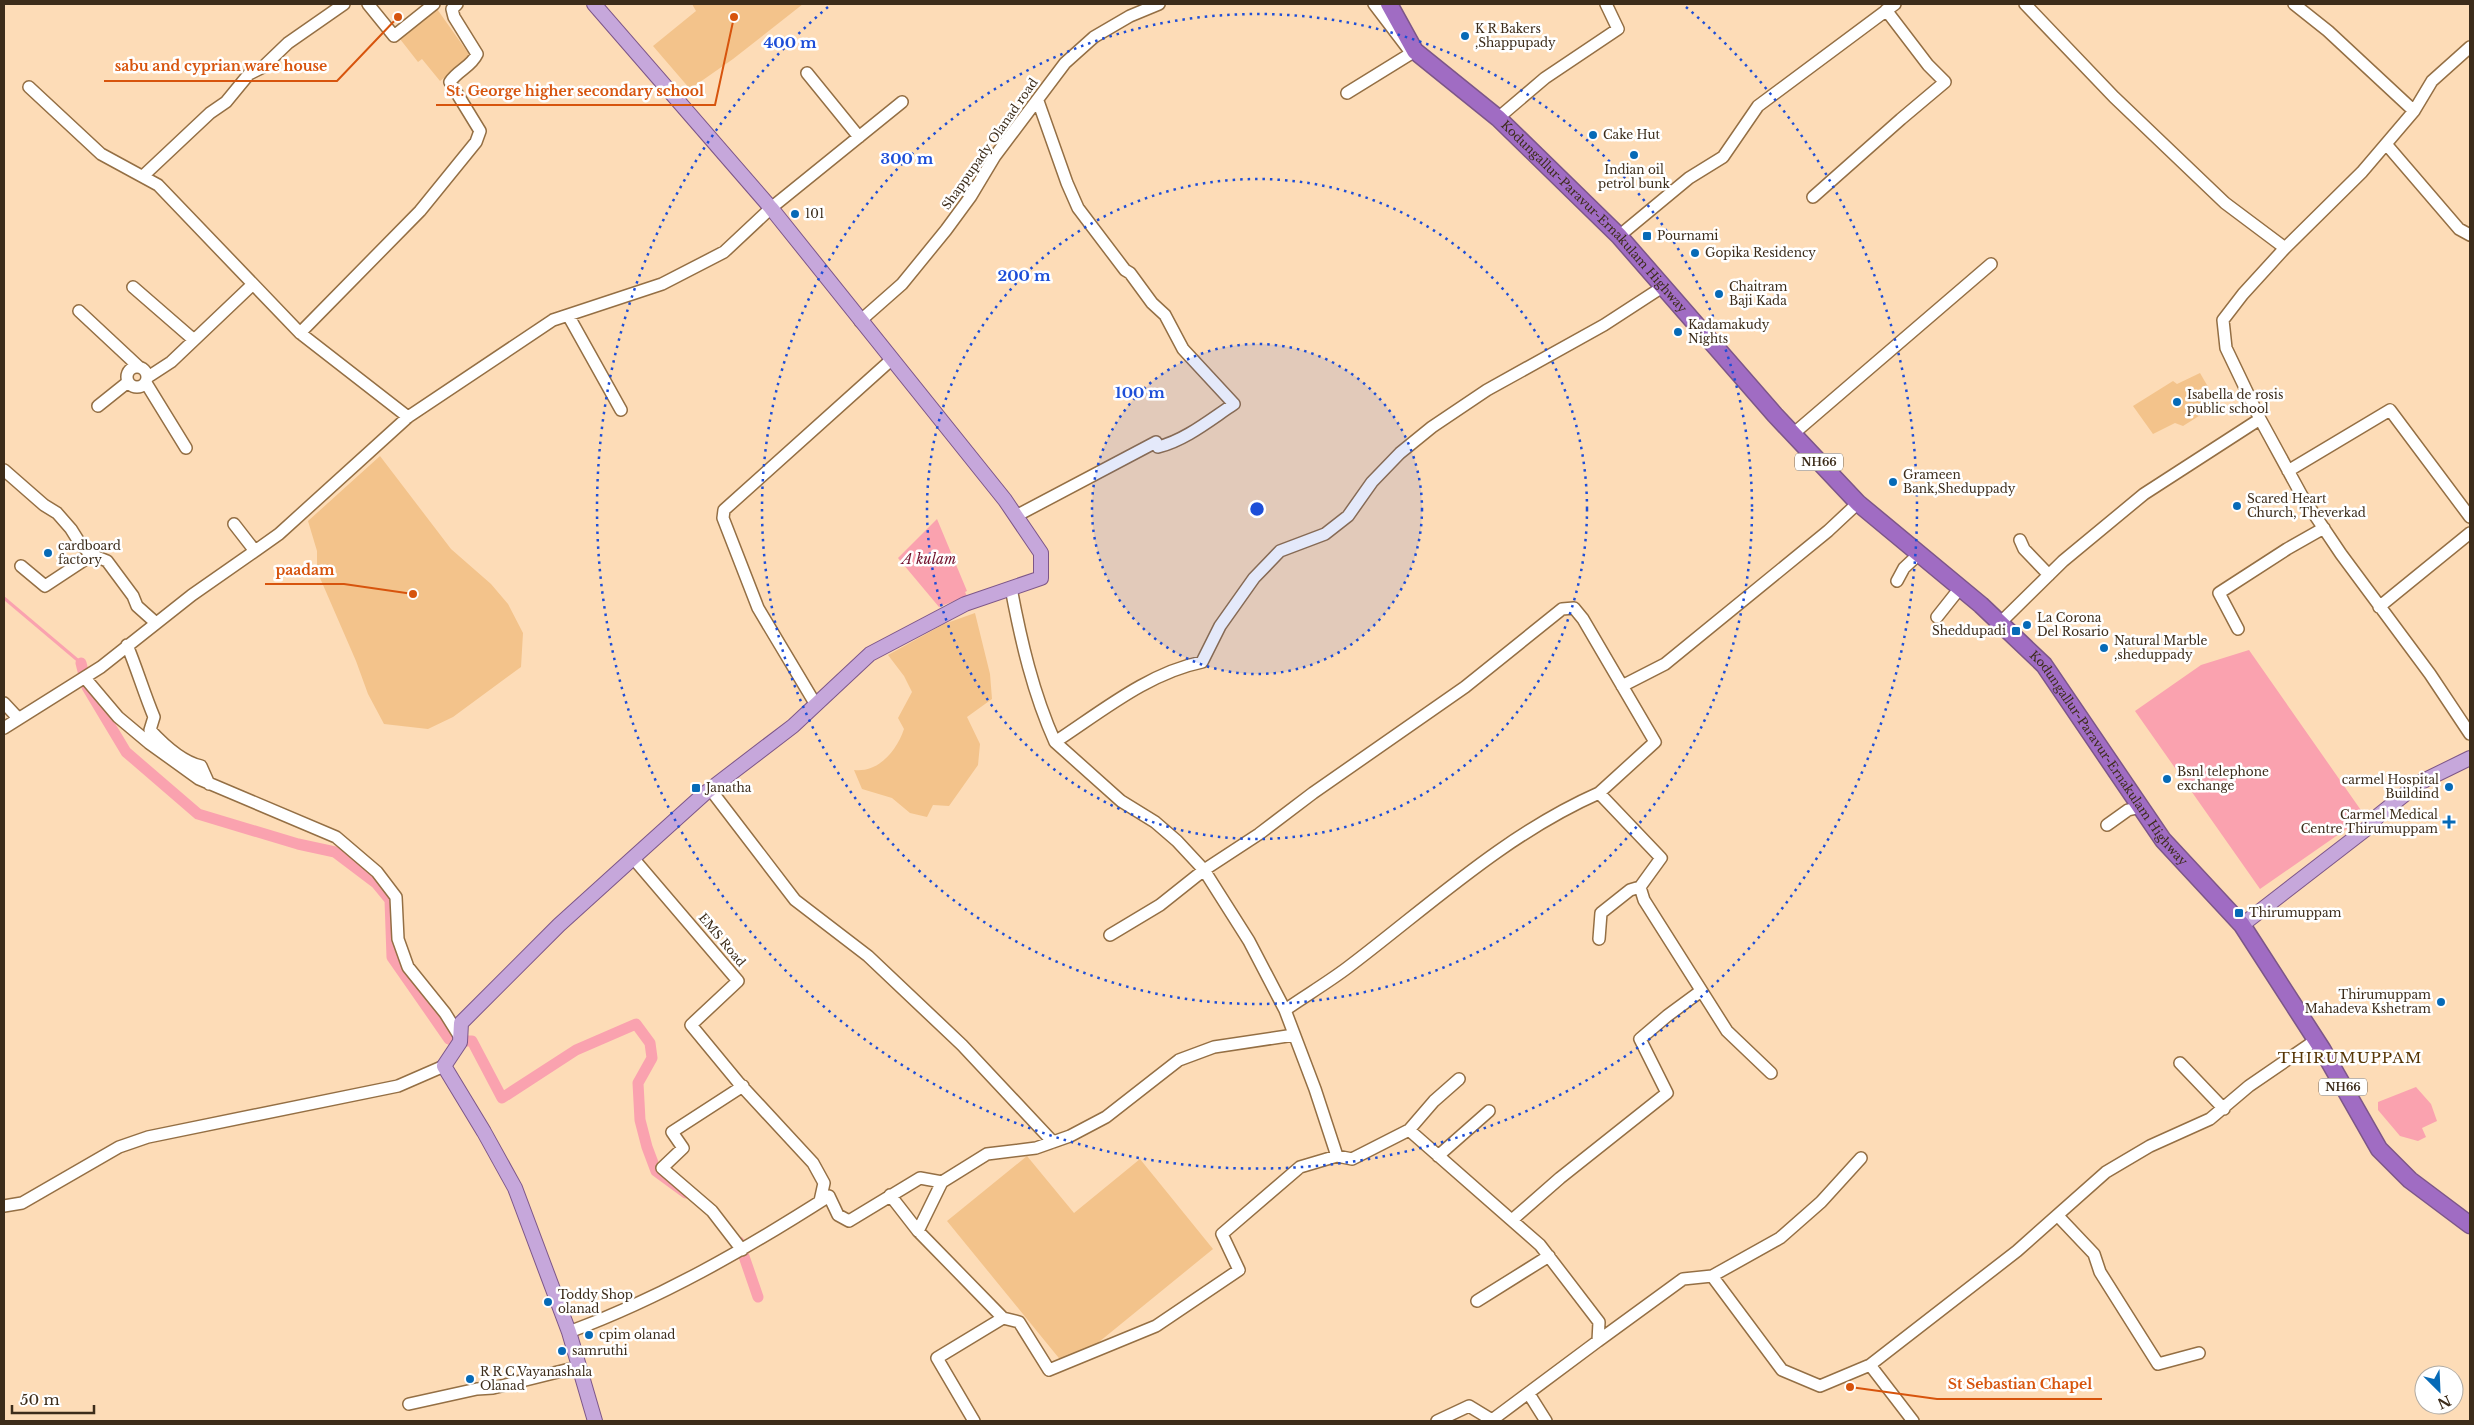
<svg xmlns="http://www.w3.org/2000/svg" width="2474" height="1425" viewBox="0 0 2474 1425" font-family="'Libre Baskerville',serif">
	<rect width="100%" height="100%" fill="#fddcb7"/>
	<path fill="#f3c38b" d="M692,4H803L733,59L690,89L653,46L696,11Z
		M437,9L471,57L440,81L422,59L418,62L400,39Z
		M2200,373L2218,404L2183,426L2175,423L2153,434L2133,406L2173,381L2177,384Z
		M380,456L451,549L491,584L508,604L523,633L521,667L453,717L428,729L384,724L368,694L356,661L317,571V551L308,521Z
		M975,613L990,674L992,699L967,717L980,744L978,765L949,806L933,805L927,817L910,813L892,798L862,789L854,770C879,773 897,750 904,729L898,718L912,692L904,676L888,655L944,624Z
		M1027,1156L1074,1213L1140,1159L1213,1249L1067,1368L947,1221Z"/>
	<path fill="#faa2af" d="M937,519L967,591L965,592L967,596L939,607L898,558Z
		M2249,650L2365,816L2260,889L2135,711L2201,665Z
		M2416,1087L2431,1104L2437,1121L2422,1128L2426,1137L2418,1141L2400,1136L2378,1110V1102Z"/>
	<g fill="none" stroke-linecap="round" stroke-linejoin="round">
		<path stroke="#faa2af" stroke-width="3" d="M4,598L81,663"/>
		<path stroke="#faa2af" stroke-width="11" d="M81,663L87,687L126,752L198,814L298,844L335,852L376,883L390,900L392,957L449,1039L454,1040
			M467,1041H472L502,1098L576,1050L636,1024L650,1043L652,1058L638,1083L640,1120L647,1147L656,1171L686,1193
			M739,1242L758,1297"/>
		<g stroke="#946f44" stroke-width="14">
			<path id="minor" d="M368,4L394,36L434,4
				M1374,4L1409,50
				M2025,4L2114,97L2225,203L2285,248
				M2294,4L2328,31L2414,111
				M2470,47L2432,81L2414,111L2362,172L2285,248L2243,294L2223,320L2226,348L2260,419L2302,496L2341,554L2430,674L2470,734
				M807,73L859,137
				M29,87L101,154L158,185L300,333L408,417
				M1347,93L1415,51
				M1498,118L1545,78L1618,29L1606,4
				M2386,144L2459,229L2470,235
				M143,176L210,113L226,102L249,74L263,67L288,43L344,4
				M1813,197L1901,119L1945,82L1928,65L1886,10
				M1619,236L1689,178L1723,157L1758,106L1895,4
				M133,287L194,340
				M79,311L139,367
				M568,315L621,410
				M860,321L902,284L946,230L971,196L995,156L1065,63L1094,37L1130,16L1159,4
				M300,333L420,211L476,142L480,131L450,82C458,70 471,67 477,54L454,17L452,9L457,4
				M127 377a10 10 0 1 1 20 0a10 10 0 1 1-20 0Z
				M148,377L171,362L252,285
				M146,383L186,448
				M98,406L128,382
				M1793,434L1991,264
				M4,470L44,505L57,513L71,529L81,545L92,555L107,561L133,596L137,606L156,623
				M2288,471L2390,410L2470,517
				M1016,516L1156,442L1158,447C1186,440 1211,419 1234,404L1183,349L1165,315L1152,303L1130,273L1125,270L1078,208L1067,183L1038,101
				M234,524L255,551L279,534L408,417L553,320L662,284L724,252L771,208L902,102
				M2020,540L2024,549L2049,575
				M21,566L45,586L92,555
				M1897,581L1904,568L1919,554
				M1011,588C1021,641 1033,693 1055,742C1101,712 1148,673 1202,662L1220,626L1254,578L1280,551L1325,534L1348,516L1372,482L1400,453L1432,427L1487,390L1604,325L1664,286
				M2379,607L2470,533
				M1937,617L1960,588
				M2000,623L2063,561L2144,494L2260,419
				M2238,629L2219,593L2287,549L2324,528
				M127,645C137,669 144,693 154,717L150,730C163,744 182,762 201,766L209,784
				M85,678L118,717L149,743L199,779L336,837L377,872L396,897L398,939L408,967L445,1013L460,1037
				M1622,686L1665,664L1828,531L1858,503
				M4,703L18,718
				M816,705L758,608L723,518L724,510L891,360
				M4,728L101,667L192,595L255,551
				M1055,742L1121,801L1155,822L1177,841L1204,870L1249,941L1285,1010
				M710,789L795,900L868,956L962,1045L1053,1142
				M2107,825L2128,810L2141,807
				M633,858L738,981L691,1025L738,1082L813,1163L824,1183L820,1201
				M1640,887L1644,900L1727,1031L1771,1073
				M1110,935L1160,905L1204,870L1259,834L1313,793L1465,687L1562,609L1574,608L1583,619L1655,742L1599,793L1661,858L1640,887L1630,890L1601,913L1599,939
				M2180,1063L2224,1109
				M1409,1130L1434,1101L1459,1079
				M1337,1156L1315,1089L1285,1010C1305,996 1327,983 1347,968C1429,906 1504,835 1599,793
				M1438,1156L1489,1111
				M942,1182L918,1231L1003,1318L937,1358L974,1421
				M890,1195L918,1231
				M4,1206L22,1203L119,1147L148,1137L398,1086L444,1066
				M2058,1216L2094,1254L2100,1272L2158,1364L2199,1353
				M1512,1220L1560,1178L1667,1093L1640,1039L1667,1016L1701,991
				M742,1250L712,1211L662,1168L683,1148L672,1132L743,1086
				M1712,1276L1780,1238L1821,1202L1861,1158
				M1477,1301L1549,1256
				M1003,1318L1019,1322L1049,1370L1156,1326L1239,1270L1222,1234L1300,1167L1337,1156L1352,1159L1409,1130L1540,1245L1599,1322L1598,1341L1492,1420L1469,1406L1437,1421
				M569,1332C661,1298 746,1249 829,1196L838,1215L849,1221L920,1178L942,1182L987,1154L1036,1148L1070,1136L1106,1117L1179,1060L1214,1047L1294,1035
				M1598,1341L1683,1279L1712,1276L1782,1370L1820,1386L1870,1365L2017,1251L2106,1172L2150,1146L2210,1119L2249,1086L2316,1040
				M1870,1365L1913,1421
				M1529,1394L1546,1421
				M409,1404L477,1389L493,1388L578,1367"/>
		</g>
		<g stroke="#7d5688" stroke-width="16">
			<path id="major" d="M594,4L771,208L1005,500L1041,553V578L965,604L870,654L793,726L704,794L633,858L559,925L461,1023L460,1042L444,1066L484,1132L515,1188L569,1332L595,1421
				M2242,925L2370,826L2379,815L2419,783L2470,758"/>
		</g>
		<g stroke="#7d5688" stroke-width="19">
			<g id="highway">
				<path id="s1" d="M1389,4L1415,51L1498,118L1619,236L1775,415L1858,503L1981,605L2044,665L2163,840L2242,925L2322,1049L2379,1149L2410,1180L2470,1225"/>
			</g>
		</g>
		<use href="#minor" stroke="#fff" stroke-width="11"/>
		<use href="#major" stroke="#c6a7db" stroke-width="14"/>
		<use href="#highway" stroke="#a06cc3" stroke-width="16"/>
	</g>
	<circle cx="1257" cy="509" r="165" fill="#1d4ed8" fill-opacity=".12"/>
	<g fill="none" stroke="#1d4ed8" stroke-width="2.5" stroke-dasharray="2.5 5">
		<circle cx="1257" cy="509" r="165"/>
		<circle cx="1257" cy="509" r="330"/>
		<circle cx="1257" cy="509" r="495"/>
		<path d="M1686 7A660 660 0 1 1 828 7"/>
	</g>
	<g fill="#066ab7" stroke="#fff" stroke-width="2">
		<circle cx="1465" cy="36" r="5"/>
		<circle cx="1593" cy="135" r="5"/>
		<circle cx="1634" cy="155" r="5"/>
		<circle cx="795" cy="214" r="5"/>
		<rect x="1642" y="231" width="10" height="10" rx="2.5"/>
		<circle cx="1695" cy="253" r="5"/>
		<circle cx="1719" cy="294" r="5"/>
		<circle cx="1678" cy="332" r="5"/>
		<circle cx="2177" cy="402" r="5"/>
		<circle cx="1893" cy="482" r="5"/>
		<circle cx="2237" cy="506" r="5"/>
		<circle cx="48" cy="553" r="5"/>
		<circle cx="2027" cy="625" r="5"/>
		<rect x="2011" y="626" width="10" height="10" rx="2.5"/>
		<circle cx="2104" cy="648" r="5"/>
		<circle cx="2167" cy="779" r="5"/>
		<circle cx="2449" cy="787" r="5"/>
		<rect x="691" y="783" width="10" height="10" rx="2.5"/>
		<path d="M2446.5 814.5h5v5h5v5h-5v5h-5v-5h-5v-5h5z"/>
		<rect x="2234" y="908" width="10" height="10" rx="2.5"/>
		<circle cx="2441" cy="1002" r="5"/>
		<circle cx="548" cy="1302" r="5"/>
		<circle cx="589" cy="1335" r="5"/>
		<circle cx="562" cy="1351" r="5"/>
		<circle cx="470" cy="1379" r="5"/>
	</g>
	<g text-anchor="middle" stroke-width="5" stroke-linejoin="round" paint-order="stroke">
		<g fill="#fff" stroke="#766b5f" stroke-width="1">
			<rect x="1795" y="453.5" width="48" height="17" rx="4"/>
			<rect x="2319" y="1078.5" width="48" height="17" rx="4"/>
		</g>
		<g font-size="11" font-weight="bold" fill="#3c2c1a">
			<text x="1819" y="466">NH66</text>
			<text x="2343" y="1091">NH66</text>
		</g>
		<g font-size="12" fill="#3c2c1a" stroke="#fff" text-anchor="start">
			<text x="1475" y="33">K R Bakers<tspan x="1475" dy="14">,Shappupady</tspan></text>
			<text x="1603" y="139">Cake Hut</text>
			<text x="1634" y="174" text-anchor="middle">Indian oil<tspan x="1634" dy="14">petrol bunk</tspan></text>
			<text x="805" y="218">101</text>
			<text x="1657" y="240">Pournami</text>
			<text x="1705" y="257">Gopika Residency</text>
			<text x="1729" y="291">Chaitram<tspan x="1729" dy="14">Baji Kada</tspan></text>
			<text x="1688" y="329">Kadamakudy<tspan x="1688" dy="14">Nights</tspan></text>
			<text x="2187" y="399">Isabella de rosis<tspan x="2187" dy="14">public school</tspan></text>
			<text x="1903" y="479">Grameen<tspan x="1903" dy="14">Bank,Sheduppady</tspan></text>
			<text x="2247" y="503">Scared Heart<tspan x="2247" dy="14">Church, Theverkad</tspan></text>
			<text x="58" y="550">cardboard<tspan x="58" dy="14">factory</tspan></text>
			<text x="2037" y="622">La Corona<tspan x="2037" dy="14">Del Rosario</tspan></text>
			<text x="2006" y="635" text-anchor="end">Sheddupadi</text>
			<text x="2114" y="645">Natural Marble<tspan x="2114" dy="14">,sheduppady</tspan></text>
			<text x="2177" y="776">Bsnl telephone<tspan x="2177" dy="14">exchange</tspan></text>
			<text x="2439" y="784" text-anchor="end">carmel Hospital<tspan x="2439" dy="14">Buildind</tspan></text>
			<text x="706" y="792">Janatha</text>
			<text x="2438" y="819" text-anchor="end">Carmel Medical<tspan x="2438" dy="14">Centre Thirumuppam</tspan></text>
			<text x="2249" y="917">Thirumuppam</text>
			<text x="2431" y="999" text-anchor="end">Thirumuppam<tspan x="2431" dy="14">Mahadeva Kshetram</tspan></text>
			<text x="558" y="1299">Toddy Shop<tspan x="558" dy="14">olanad</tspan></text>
			<text x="599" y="1339">cpim olanad</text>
			<text x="572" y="1355">samruthi</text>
			<text x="480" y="1376">R R C Vayanashala<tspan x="480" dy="14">Olanad</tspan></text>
		</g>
		<g font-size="12" fill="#3c2c1a" stroke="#fff">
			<text transform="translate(990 144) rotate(-55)" y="4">Shappupady Olanad road</text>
			<text dy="4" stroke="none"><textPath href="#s1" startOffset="298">Kodungallur-Paravur-Ernakulam Highway</textPath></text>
			<text dy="4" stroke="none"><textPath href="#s1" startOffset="1048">Kodungallur-Paravur-Ernakulam Highway</textPath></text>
			<text transform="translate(722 940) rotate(50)" y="4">EMS Road</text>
		</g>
		<g font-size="14" font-style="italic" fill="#73142f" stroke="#fff">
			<text x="929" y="564">A kulam</text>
		</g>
		<g font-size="15" letter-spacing="1" fill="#563504" stroke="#fff">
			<text x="2350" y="1063">THIRUMUPPAM</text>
		</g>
	</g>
	<circle cx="1257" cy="509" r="8" fill="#1d4ed8" stroke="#fff" stroke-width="2.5"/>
	<g font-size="15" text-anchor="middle" font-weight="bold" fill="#1d4ed8" stroke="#fff" stroke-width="5" stroke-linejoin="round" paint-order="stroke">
		<text x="790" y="48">400 m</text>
		<text x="907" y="164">300 m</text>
		<text x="1024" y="281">200 m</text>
		<text x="1140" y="398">100 m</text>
	</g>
	<path fill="none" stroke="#d7540d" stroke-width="2" d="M398 17L337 81H104M734 17L715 105H436M413 594L344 584H265M1850 1387L1937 1399H2102"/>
	<g fill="#d7540d" stroke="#fff" stroke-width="2">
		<circle cx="398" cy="17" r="5"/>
		<circle cx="734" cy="17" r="5"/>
		<circle cx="413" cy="594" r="5"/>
		<circle cx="1850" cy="1387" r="5"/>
	</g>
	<g font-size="14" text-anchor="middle" font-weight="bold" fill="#d7540d" stroke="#fff" stroke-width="5" stroke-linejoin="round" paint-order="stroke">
		<text x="221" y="71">sabu and cyprian ware house</text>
		<text x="575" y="96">St. George higher secondary school</text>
		<text x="305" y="575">paadam</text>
		<text x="2020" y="1389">St Sebastian Chapel</text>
	</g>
	<rect width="2474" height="1425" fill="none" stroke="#3c2c1a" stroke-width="10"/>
	<g transform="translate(2439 1390) rotate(156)"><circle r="24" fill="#ffffff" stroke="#b1aba3"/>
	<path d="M0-4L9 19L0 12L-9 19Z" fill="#066ab7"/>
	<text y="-8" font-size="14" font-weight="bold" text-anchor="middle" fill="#3c2c1a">N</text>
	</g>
	<path d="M12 1405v8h82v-8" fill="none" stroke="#3c2c1a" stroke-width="2.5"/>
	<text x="20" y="1405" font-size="15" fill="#3c2c1a" stroke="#ffffff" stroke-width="4" paint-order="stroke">50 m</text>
</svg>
